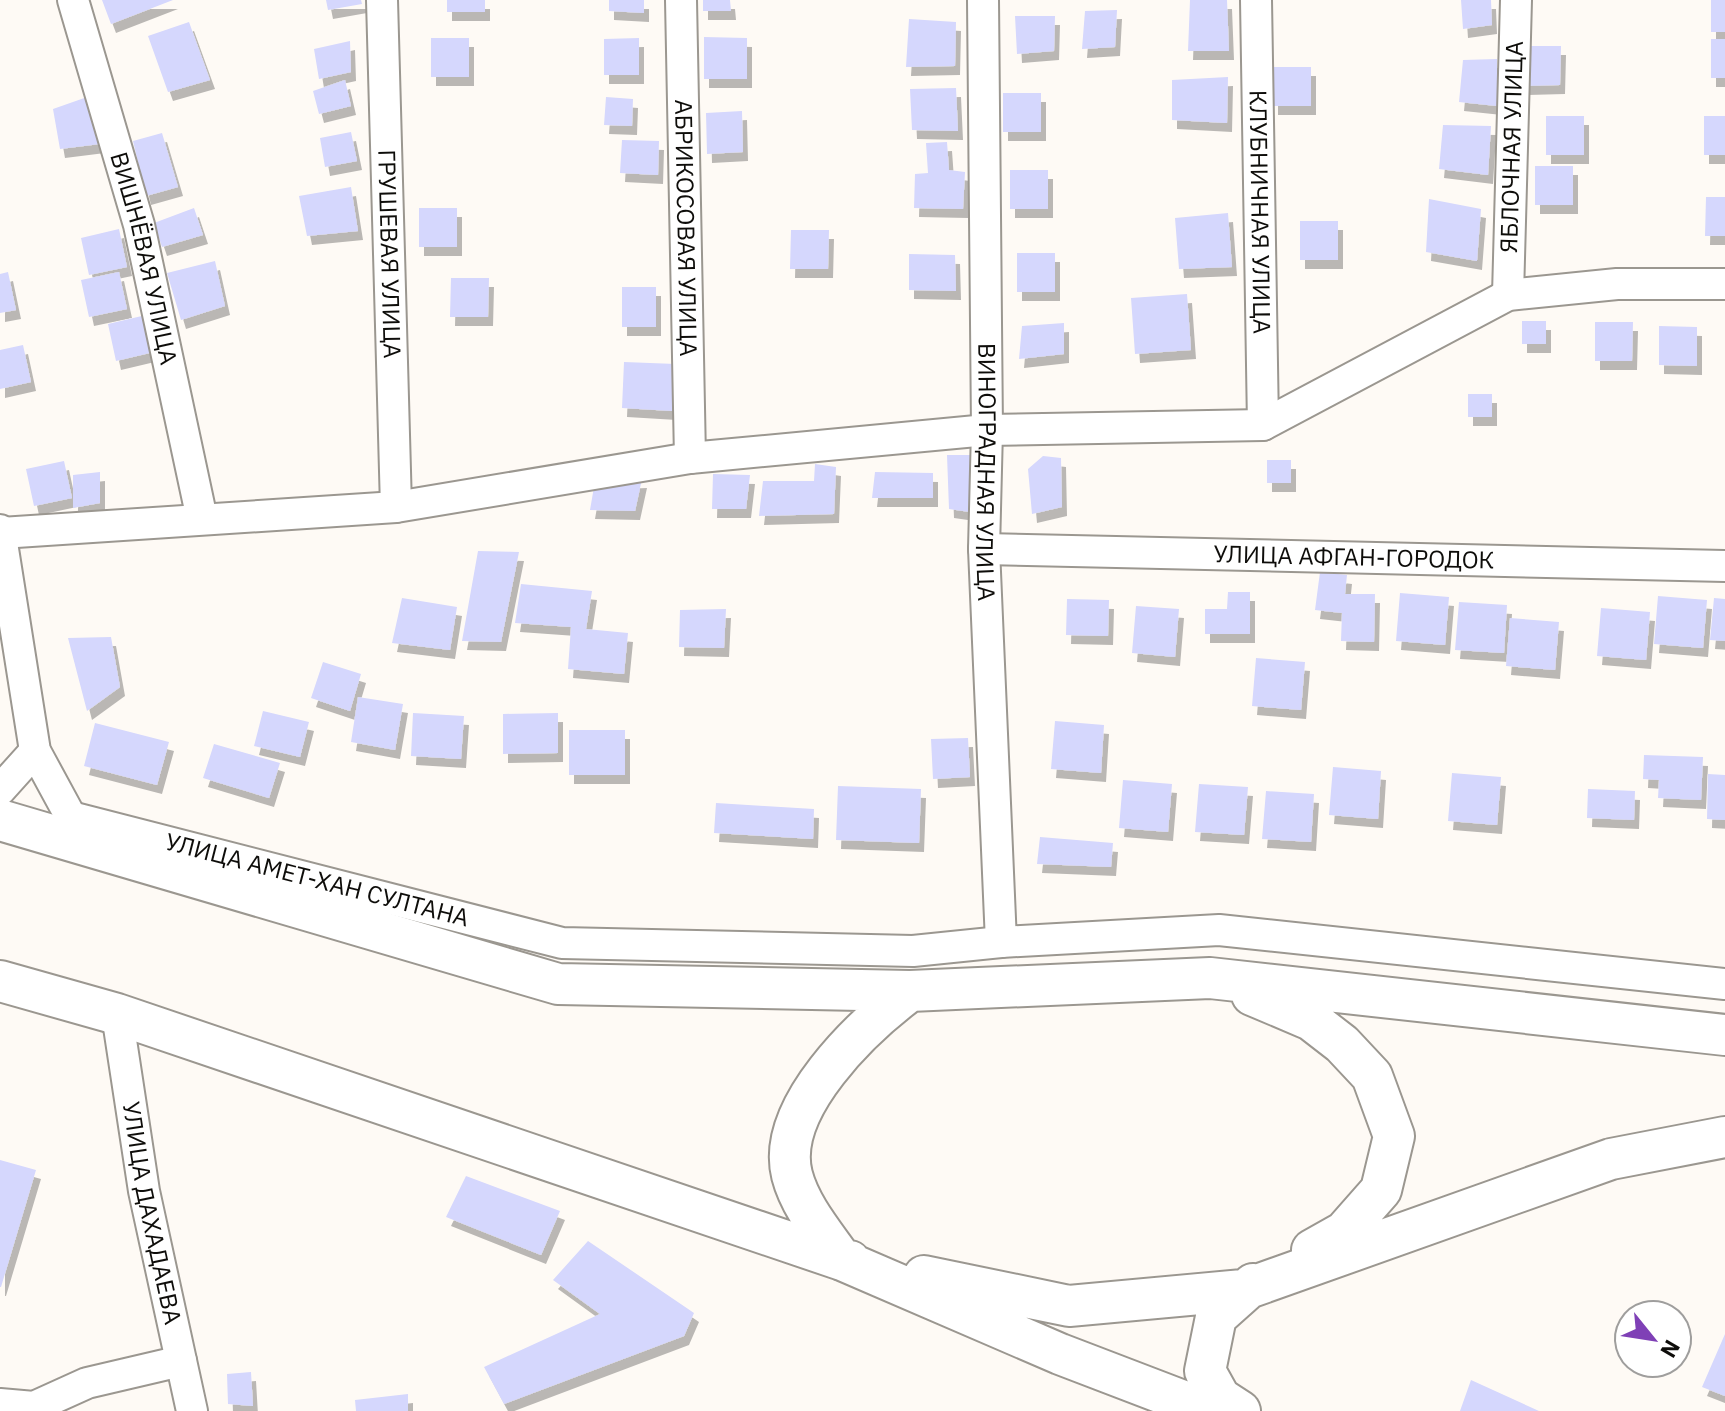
<svg xmlns="http://www.w3.org/2000/svg" width="1725" height="1411" viewBox="0 0 1725 1411" font-family="'IBM Plex Sans',sans-serif">
	<defs>
		<filter id="shadow"><feDropShadow dx="5" dy="9" stdDeviation="0" flood-color="#0004"/></filter>
	</defs>
	<rect width="100%" height="100%" fill="#fefaf5"/>
	<path fill="#d5d7fd" filter="url(#shadow)" d="M102,0H173L111,24Z
		M326,0H361L362,4L328,10Z
		M447,0H485V12H447Z
		M609,0H644V13L609,11Z
		M703,0H730L731,11H703Z
		M1190,0H1227L1229,51H1188Z
		M1461,0H1491L1492,25L1463,29Z
		M1711,0H1725V32H1711Z
		M1117,10L1115,47L1082,49L1085,11Z
		M1015,16H1055L1054,51L1017,54Z
		M909,19L956,22L955,66L906,67Z
		M189,22L210,80L168,92L148,36Z
		M704,37L747,38V79H704Z
		M431,38H469V77H431Z
		M639,38V75H604V39Z
		M1711,39H1725V78H1711Z
		M350,41L351,72L319,79L314,49Z
		M1523,46H1561L1560,85L1523,86Z
		M1497,59V106L1459,102L1463,60Z
		M1273,67H1311V106H1273Z
		M1228,77L1227,123L1172,120V80Z
		M345,80L351,106L319,114L313,91Z
		M956,88L958,131L912,130L910,89Z
		M1003,93H1041V132H1003Z
		M90,96L100,144L60,149L53,109Z
		M606,97L633,99L632,126L604,125Z
		M742,111L743,152L707,154L706,113Z
		M1546,116H1584V155H1546Z
		M1704,116H1725V155H1704Z
		M1443,125L1491,126L1488,175L1439,169Z
		M351,132L357,161L325,167L320,138Z
		M162,133L178,187L146,196L133,141Z
		M622,140L659,141L658,175L620,173Z
		M947,142L949,170L965,172L963,209L914,208L915,174L928,173L926,143Z
		M1535,166H1573V205H1535Z
		M1010,170H1048V209H1010Z
		M351,187L358,231L307,236L299,196Z
		M1706,197H1725V236H1705Z
		M1429,199L1481,209L1477,261L1426,252Z
		M194,208L203,235L162,247L154,223Z
		M419,208H457V247H419Z
		M1228,213L1232,267L1179,269L1175,218Z
		M1300,221H1338V260H1300Z
		M119,229L127,267L89,275L81,238Z
		M791,230H829L828,269H790Z
		M1017,253H1055V292H1017Z
		M909,254L955,255L956,291L909,290Z
		M215,261L225,306L181,320L167,273Z
		M8,272L16,310L0,313V274Z
		M119,272L127,309L89,317L81,280Z
		M451,278H489L488,317H450Z
		M622,287H656V327H622Z
		M1187,294L1191,350L1135,354L1131,298Z
		M146,315L154,352L116,361L108,324Z
		M1522,321H1546V344H1522Z
		M1595,322H1633L1632,361H1595Z
		M1064,323V354L1019,359L1022,326Z
		M1659,326L1697,327V366L1659,365Z
		M23,345L31,382L0,389V350Z
		M624,362L676,364L672,411L622,408Z
		M1468,394H1492V417H1468Z
		M947,455H975L970,512L949,509Z
		M1043,456L1061,458L1062,507L1032,514L1028,469Z
		M1267,460H1291V483H1267Z
		M64,461L72,498L34,506L26,469Z
		M815,464L836,467L834,514L759,516L763,481H814Z
		M100,472V503L73,508V475Z
		M875,472L933,473V498H872Z
		M713,474L750,475L746,509H712Z
		M642,479L635,511L590,510L595,481Z
		M478,551L519,552L501,642L462,641Z
		M1320,572L1347,575L1345,594H1375L1374,642L1341,641L1342,613L1315,610Z
		M521,584L592,591L586,629L628,633L624,674L568,669L571,627L515,623Z
		M1228,592H1250V634H1205V609H1227Z
		M1400,593L1449,597L1445,645L1396,641Z
		M1658,596L1707,600L1703,648L1654,644Z
		M402,598L457,607L450,650L392,643Z
		M1714,598L1725,599V641L1710,640Z
		M1067,599L1109,600L1108,636L1066,635Z
		M1459,602L1507,605L1504,653L1455,650Z
		M1136,606L1179,609L1175,657L1132,653Z
		M1601,608L1650,612L1646,660L1597,656Z
		M726,609L724,648L679,647L680,610Z
		M1510,618L1559,622L1555,670L1506,666Z
		M111,637L120,687L87,711L68,638Z
		M1256,658L1305,662L1301,710L1252,706Z
		M323,662L361,674L350,711L311,698Z
		M358,697L403,704L395,750L351,742Z
		M263,711L309,722L300,757L254,746Z
		M413,713L464,716L461,759L411,756Z
		M558,713V753L503,754V714Z
		M1055,721L1104,725L1101,773L1051,769Z
		M95,723L169,742L157,785L84,766Z
		M569,730H625V775H569Z
		M968,738L970,777L933,779L931,739Z
		M214,744L280,763L269,798L203,778Z
		M1644,755L1703,757L1701,800L1658,798L1659,780L1643,779Z
		M1333,767L1381,771L1378,819L1329,815Z
		M1452,773L1501,777L1497,825L1448,821Z
		M1708,774L1725,775V820L1707,819Z
		M1123,780L1172,784L1168,832L1119,828Z
		M1199,784L1248,787L1244,835L1195,832Z
		M838,786L921,789L919,843L836,840Z
		M1588,789L1635,791L1634,820L1587,818Z
		M1266,791L1314,794L1311,842L1262,839Z
		M716,803L814,809L813,839L714,833Z
		M1040,837L1113,843L1111,867L1037,864Z
		M0,1160L36,1170L1,1287H0Z
		M466,1176L560,1211L541,1255L446,1217Z
		M588,1241L694,1313L684,1336L504,1404L484,1367L600,1314L553,1280Z
		M1725,1334V1396L1702,1387Z
		M251,1372L253,1406L228,1404L227,1374Z
		M1471,1380L1539,1411H1460Z
		M408,1394V1411H356L355,1400Z"/>
	<g fill="none" stroke-linecap="round" stroke-linejoin="round">
		<g stroke="#9b9790" stroke-width="34">
			<g id="minor">
				<path id="s1" d="M73,0L139,225L202,519"/>
				<path id="s2" d="M382,0L396,507"/>
				<path id="s3" d="M681,0L690,458"/>
				<path id="s4" d="M983,0L987,430L984,549L1001,942"/>
				<path id="s5" d="M1256,0L1263,425"/>
				<path id="s6" d="M1508,295L1516,0"/>
				<path d="M0,530L35,751L80,834"/>
				<path d="M1,533L396,507L690,458L987,430L1263,425L1508,295L1617,284H1725"/>
				<path id="s7" d="M984,549L1725,566"/>
				<path d="M0,790L35,751"/>
				<path id="s8" d="M71,817L562,943L913,951L1001,942L1219,930L1725,984"/>
				<path id="s9" d="M117,1014L144,1191L192,1411"/>
				<path d="M0,1404L34,1407L87,1383L181,1361"/>
			</g>
		</g>
		<g stroke="#9b9790" stroke-width="44">
			<path id="major" d="M0,820L558,984L910,991L1210,978L1725,1035
				M0,981L117,1014L842,1260L1060,1354L1209,1411
				M1252,995L1311,1020L1342,1044L1372,1076L1394,1136L1381,1190L1344,1232L1312,1250
				M850,1261L842,1260C823,1233 800,1206 792,1175C775,1108 863,1026 910,991
				M924,1276L1069,1306L1243,1290L1611,1159L1725,1137
				M1240,1411L1220,1398L1205,1371L1216,1317L1253,1284"/>
		</g>
		<use href="#minor" stroke="#fff" stroke-width="30"/>
		<use href="#major" stroke="#fff" stroke-width="40"/>
	</g>
	<g text-anchor="middle" stroke-width="7" stroke-linejoin="round" paint-order="stroke">
		<g font-size="24" fill="#0e0d0a" stroke="#fff">
			<text dy="8" stroke="none"><textPath href="#s6" startOffset="148">ЯБЛОЧНАЯ УЛИЦА</textPath></text>
			<text dy="8" stroke="none"><textPath href="#s5" startOffset="212">КЛУБНИЧНАЯ УЛИЦА</textPath></text>
			<text dy="8" stroke="none"><textPath href="#s3" startOffset="228">АБРИКОСОВАЯ УЛИЦА</textPath></text>
			<text dy="8" stroke="none"><textPath href="#s2" startOffset="254">ГРУШЕВАЯ УЛИЦА</textPath></text>
			<text dy="8" stroke="none"><textPath href="#s1" startOffset="268">ВИШНЁВАЯ УЛИЦА</textPath></text>
			<text dy="8" stroke="none"><textPath href="#s4" startOffset="472">ВИНОГРАДНАЯ УЛИЦА</textPath></text>
			<text dy="8" stroke="none"><textPath href="#s7" startOffset="370">УЛИЦА АФГАН-ГОРОДОК</textPath></text>
			<text dy="8" stroke="none"><textPath href="#s8" startOffset="254">УЛИЦА АМЕТ-ХАН СУЛТАНА</textPath></text>
			<text dy="8" stroke="none"><textPath href="#s9" startOffset="202">УЛИЦА ДАХАДАЕВА</textPath></text>
		</g>
	</g>
	<g transform="translate(1653 1339) rotate(120)"><circle r="38" fill="#ffffff" stroke="#9f9e9d" stroke-width="2"/>
	<path d="M0-6L14 30L0 20L-14 30Z" fill="#7f40b6"/>
	<text y="-12" font-size="22" font-weight="bold" text-anchor="middle" fill="#0e0d0a">N</text>
	</g>
</svg>
